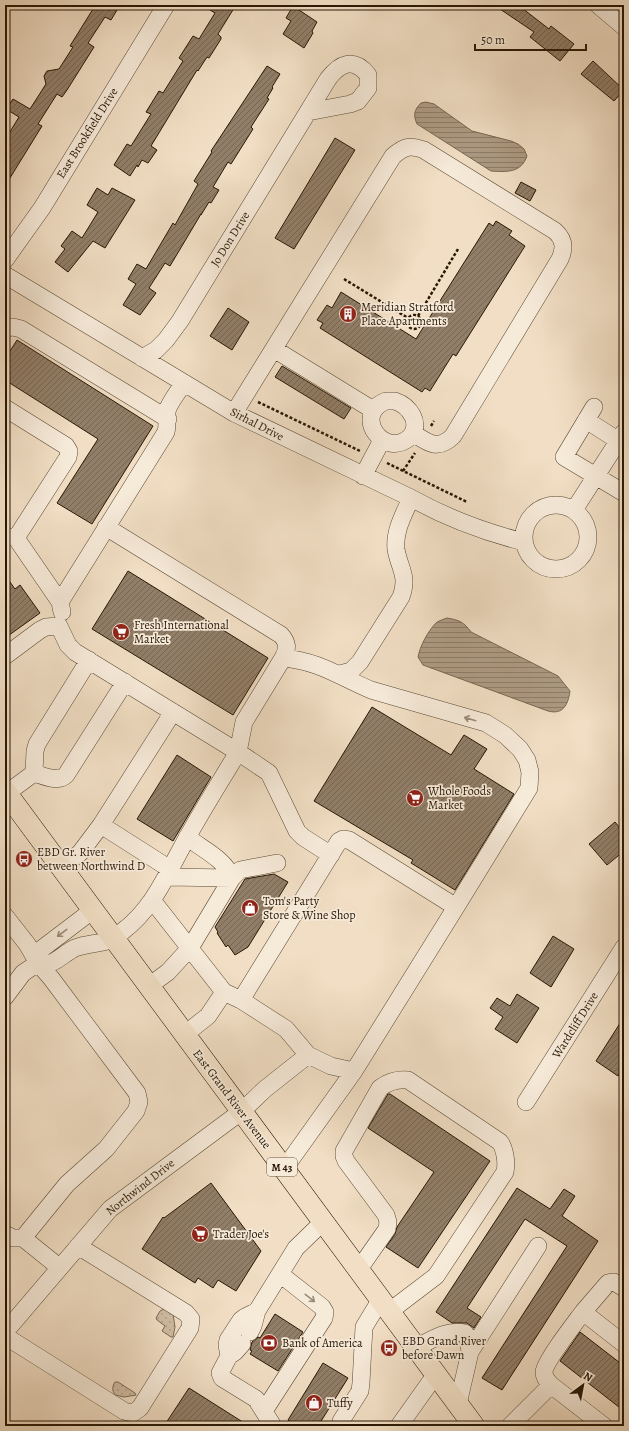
<svg xmlns="http://www.w3.org/2000/svg" width="629" height="1431" viewBox="0 0 629 1431" font-family="Alegreya,serif">
	<defs>
		<pattern id="grass-dots" width="8" height="8" patternUnits="userSpaceOnUse"><rect width="8" height="8" fill="#cfbca3"/><path d="M2 2h.1M6 6h.1" fill="none" stroke="#b2a18b" stroke-width="1.8" stroke-linecap="round"/></pattern>
		<pattern id="water-rules" width="6" height="5" patternUnits="userSpaceOnUse"><rect width="6" height="5" fill="#ad9a83"/><path d="M0 2.5h6" fill="none" stroke="#8d7d69"/></pattern>
		<pattern id="building-hatch" width="6" height="6" patternUnits="userSpaceOnUse"><rect width="6" height="6" fill="#917e68"/><path d="M-1 1l2-2M0 6l6-6M5 7l2-2" fill="none" stroke="#766653"/></pattern>
	</defs>
	<rect width="100%" height="100%" fill="#f1dec4"/>
	<filter id="stains"><feTurbulence type="fractalNoise" baseFrequency=".005" numOctaves="4"/><feColorMatrix values="0 0 0 0 .2 0 0 0 0 .09 0 0 0 0 .02 0 0 0 .5 -.17"/></filter>
	<radialGradient id="worn" r=".72"><stop offset=".6" stop-color="#630" stop-opacity="0"/><stop offset="1" stop-color="#630" stop-opacity=".3"/></radialGradient>
	<path fill="url(#grass-dots)" stroke="#7c6a54" d="M164,1309L173,1314L175,1327L173,1337H171L162,1331L165,1326L157,1320L156,1318L160,1311Z
		M115,1382H118L135,1393L136,1395L124,1397L115,1395C112,1390 112,1387 115,1382Z"/>
	<path fill="url(#water-rules)" stroke="#786650" d="M426,102L434,104L472,131L511,141L518,144L524,149L527,156C521,173 507,172 491,171L417,124C413,115 414,110 421,103Z
		M447,618C459,620 464,622 471,632L558,676L570,691C568,705 563,715 548,711L423,665L418,657C420,646 428,631 436,623C438,621 444,619 447,618Z"/>
	<path fill="url(#building-hatch)" stroke="#281704" d="M86,5H120L111,20L105,17L88,43L94,47L67,90L62,97L57,94L38,124L42,126L5,186V140L19,117L6,109L13,99L30,109L46,84L44,76L47,71L59,69L73,47L70,46L93,9Z
		M202,5H236L218,34L221,37V39L209,58L207,57L198,71L197,70L151,146L157,150L148,163L142,160L138,167L137,165L130,176L114,165L127,144L131,146L151,114L146,112L159,91L163,93L183,61L179,58L193,36L199,39L215,13Z
		M494,5H518L549,29L551,26L574,44L560,61L530,37L534,32Z
		M293,6L317,22L312,31L313,33L304,48L283,34L291,21L286,18Z
		M593,61L624,90L614,101L581,74Z
		M267,66L280,74L272,87L273,88L267,98L269,99L251,127L253,129L231,164L228,162L213,187L219,190L211,203L209,202L201,215V214L170,266L165,263L149,288L156,293L140,315L123,305L136,284L128,279L137,264L146,269L173,223L175,225L198,184L194,181L212,152L211,151Z
		M335,138L355,150L294,249L275,238Z
		M521,182L536,190L530,201L515,193Z
		M97,188L108,195L112,188L135,200L105,248L93,241L68,272L55,262L65,249L61,246L72,231L82,238L98,212L87,205Z
		M496,221L512,231L509,235L525,246L456,356L453,354L430,391L425,388L422,392L320,328L323,323L317,320L327,305L332,308L341,292L416,339L489,223L493,226Z
		M228,308L249,322L232,350L210,336Z
		M17,340L153,426L92,524L57,503L98,439L5,380V359Z
		M282,366L351,408L344,419L275,377Z
		M128,571L268,658L233,715L92,629Z
		M5,575L15,589L20,585L40,613L5,638Z
		M372,707L451,755L464,735L487,749L474,769L514,794L455,890L411,863L413,860L314,801Z
		M177,755L211,777L173,841L137,819Z
		M615,822L624,833V851L607,865L589,844Z
		M274,874L288,882L248,947L235,955L228,945L226,947L217,933L218,932L215,927L245,879Z
		M553,936L574,949L551,987L530,973Z
		M517,994L539,1008L517,1043L495,1029L503,1017L490,1008L497,998L510,1006Z
		M624,1017V1066L618,1076L596,1061Z
		M388,1094H390L490,1161L418,1268L386,1247L395,1234L397,1227L434,1172L368,1128Z
		M211,1183L261,1251L236,1291L218,1280L213,1288L198,1278L195,1283L142,1249L163,1217L164,1218Z
		M517,1188L550,1209L564,1189L575,1196L562,1216L598,1241L502,1390L482,1378L567,1246L525,1219L467,1308L481,1317L474,1328L467,1323H452L436,1312Z
		M275,1314L303,1332L278,1371L250,1354L252,1351L250,1350L252,1342L258,1337L260,1338Z
		M580,1332L624,1366V1411L560,1361Z
		M323,1363L348,1378L318,1426H297L288,1420Z
		M189,1388L249,1426H164Z"/>
	<g fill="none" stroke-linecap="round" stroke-linejoin="round">
		<g stroke="#5a4934" stroke-width="18">
			<path id="minor" d="M598,5L624,27
				M5,260L42,208L166,5
				M5,275L234,413L411,498C447,518 484,532 524,542
				M5,328L13,327L21,329L168,419
				M274,349L373,410
				M142,358L156,350L166,340L180,321L328,79C340,63 354,57 368,75V88L358,101L350,104L308,112
				M386,401C389,401 393,401 395,401C410,406 422,424 410,437C385,460 351,415 386,401Z
				M594,407L564,457L624,493
				M5,408L66,446L69,451L68,457L16,538
				M234,413L393,156C405,146 410,145 424,150L555,231C564,239 565,248 560,259L453,436C438,451 428,443 413,433
				M586,420L619,441
				M363,476L382,440
				M524 537a32 32 0 1 1 64 0a32 32 0 1 1-64 0Z
				M574,510L624,432
				M5,536L16,538L60,602L62,612
				M60,602L166,432C168,425 166,420 167,412C168,404 179,391 183,384
				M5,656L40,630L46,627L59,626L68,645L75,652L238,752L244,722L283,658C288,648 288,643 281,635L106,527
				M283,658C319,661 340,677 371,690L486,723L505,735L520,749L527,760L530,772L529,788L456,907
				M340,674L351,671L360,662L401,597C409,576 399,568 396,549C394,531 404,514 411,498
				M34,773L35,751L37,744L89,660
				M7,793L34,773C44,776 58,783 66,775L125,682
				M101,825L170,869
				M61,867L80,853L101,825L173,712
				M166,877L232,878L240,870L277,863
				M152,900L224,992L241,1000
				M93,910L39,951L36,956L38,963C53,968 62,954 75,948C87,943 102,944 114,939C117,937 120,934 123,931C152,909 165,878 182,847C199,815 219,784 238,752L269,773L297,831L303,837L331,855
				M5,916L27,944L38,963L51,978L137,1093L139,1102L136,1111L106,1149L67,1184L23,1238
				M149,986L168,972L190,948L232,878C225,859 202,849 187,837
				M5,997L23,973L38,963
				M184,1035L208,1016L224,992
				M308,1055L331,1066L354,1071
				M526,1102L624,947
				M5,1234L13,1238H23L59,1267
				M359,1269L387,1229L388,1222L386,1215L346,1161L344,1156V1151L380,1088C388,1082 398,1079 408,1080L500,1142C505,1149 507,1163 505,1172L436,1276L390,1311
				M583,1312L608,1283L614,1282L624,1288
				M5,1332L110,1209L242,1111L265,1089L308,1055L286,1029L241,1000L339,841L343,839L349,840L456,907L354,1071L284,1169
				M250,1332L253,1326L257,1311
				M5,1336L124,1411L133,1413L140,1408L190,1328L191,1319L186,1313L78,1246
				M416,1348C431,1340 447,1329 465,1333L468,1337L470,1352
				M229,1356L235,1352L242,1344
				M551,1385C547,1381 544,1377 544,1372C545,1361 575,1323 583,1312L624,1344
				M458,1404L470,1352L538,1246
				M264,1411L324,1318L325,1312L322,1307L280,1274
				M273,1426L256,1399L222,1378L220,1373L229,1356L227,1345L228,1340L241,1320L245,1317L257,1311L296,1248L324,1221
				M342,1426L341,1421L360,1391L361,1383L364,1327L381,1299
				M399,1426L436,1374
				M510,1426L551,1385L604,1426"/>
		</g>
		<g stroke="#281704" stroke-width="22">
			<path id="major" d="M5,791L474,1426"/>
		</g>
		<path stroke="#281704" stroke-width="2.5" stroke-dasharray="3 2" stroke-linecap="butt" d="M344,279L408,318
			M407 322a7 7 0 1 1 14 0a7 7 0 1 1-14 0Z
			M418,316L458,249
			M258,402L360,451
			M431,426L434,421
			M387,463L467,502
			M403,471L415,453"/>
		<use href="#minor" stroke="#f6ead9" stroke-width="17"/>
		<use href="#major" stroke="#f1dec4" stroke-width="21"/>
	</g>
	<defs><path id="oneway-shaft" d="M-6 0H5M1.5-3L5.5 0L1.5 3" fill="none" stroke-width="1.6" stroke-linecap="round" stroke-linejoin="round"/></defs>
	<g stroke="#998b79">
		<use href="#oneway-shaft" transform="translate(470 719) rotate(-164)"/>
		<use href="#oneway-shaft" transform="translate(62 933) rotate(143)"/>
		<use href="#oneway-shaft" transform="translate(310 1298) rotate(38)"/>
	</g>
	<defs>
		<g id="building-disc" transform="scale(0.9)"><circle r="9.5" fill="#8f2418" stroke="#f6ead9"/><path d="M-4-6H4V6H1V3H-1V6H-4ZM-2.5-4.3h1.7v1.8h-1.7ZM.8-4.3h1.7v1.8H.8ZM-2.5-1h1.7V.8h-1.7ZM.8-1h1.7V.8H.8Z" fill="#fff"/></g>
		<g id="supermarket-disc" transform="scale(0.9)"><circle r="9.5" fill="#8f2418" stroke="#f6ead9"/><path d="M-6-5.5h2.5l.6 2H6L4.5 2H-2.5L-4.4-4H-6ZM-1.5 3.2a1.3 1.3 0 1 0 .1 0ZM3 3.2a1.3 1.3 0 1 0 .1 0Z" fill="#fff"/></g>
		<g id="bus-disc" transform="scale(0.9)"><circle r="9.5" fill="#8f2418" stroke="#f6ead9"/><path d="M-5-6H5V4H4V6H2V4H-2V6H-4V4H-5ZM-3.5-4V0h7V-4ZM-3.5 1.2v1.5H-2V1.2ZM2 1.2v1.5H3.5V1.2Z" fill="#fff"/></g>
		<g id="shop-disc" transform="scale(0.9)"><circle r="9.5" fill="#8f2418" stroke="#f6ead9"/><path d="M-5-2.5h2.3a2.7 3.5 0 0 1 5.4 0H5L5.5 6h-11ZM-1.5-2.5h3a1.5 2.3 0 0 0-3 0Z" fill="#fff"/></g>
		<g id="bank-disc" transform="scale(0.9)"><circle r="9.5" fill="#8f2418" stroke="#f6ead9"/><path d="M-6-4H6V4H-6ZM0-2.3a2.3 2.3 0 1 0 0 4.6a2.3 2.3 0 1 0 0-4.6Z" fill="#fff"/></g>
	</defs>
	<g fill-rule="evenodd">
		<use href="#building-disc" x="348" y="314"/>
		<use href="#supermarket-disc" x="121" y="632"/>
		<use href="#supermarket-disc" x="415" y="798"/>
		<use href="#bus-disc" x="24" y="859"/>
		<use href="#shop-disc" x="250" y="908"/>
		<use href="#supermarket-disc" x="200" y="1234"/>
		<use href="#bank-disc" x="269" y="1343"/>
		<use href="#bus-disc" x="389" y="1348"/>
		<use href="#shop-disc" x="314" y="1403"/>
	</g>
	<g text-anchor="middle" stroke-width="3.5" stroke-linejoin="round" paint-order="stroke">
		<rect fill="#f6ead9" stroke="#665644" stroke-width="1" x="267" y="1158" width="30" height="18" rx="3"/>
		<g font-size="11" font-weight="bold" fill="#281704">
			<text x="282" y="1171">M 43</text>
		</g>
		<g font-size="12" fill="#281704" stroke="#f6ead9">
			<text transform="translate(87 133) rotate(-58)" y="4">East Brookfield Drive</text>
			<text transform="translate(230 239) rotate(-58)" y="4">Jo Don Drive</text>
			<text transform="translate(257 424) rotate(27)" y="4">Sirhal Drive</text>
			<text transform="translate(575 1025) rotate(-58)" y="4">Wardcliff Drive</text>
			<text transform="translate(232 1099) rotate(53)" y="4">East Grand River Avenue</text>
			<text transform="translate(140 1187) rotate(-38)" y="4">Northwind Drive</text>
		</g>
		<g font-size="12" fill="#281704" stroke="#f6ead9" text-anchor="start">
			<text x="361" y="311">Meridian Stratford<tspan x="361" dy="14">Place Apartments</tspan></text>
			<text x="134" y="629">Fresh International<tspan x="134" dy="14">Market</tspan></text>
			<text x="428" y="795">Whole Foods<tspan x="428" dy="14">Market</tspan></text>
			<text x="37" y="856">EBD Gr. River<tspan x="37" dy="14">between Northwind D</tspan></text>
			<text x="263" y="905">Tom's Party<tspan x="263" dy="14">Store &amp; Wine Shop</tspan></text>
			<text x="213" y="1238">Trader Joe's</text>
			<text x="402" y="1345">EBD Grand River<tspan x="402" dy="14">before Dawn</tspan></text>
			<text x="282" y="1347">Bank of America</text>
			<text x="327" y="1407">Tuffy</text>
		</g>
	</g>
	<rect width="629" height="1431" fill="none" stroke="#f1dec4" stroke-width="20"/>
	<rect x="6" y="6" width="617" height="1419" fill="none" stroke="#281704" stroke-width="2"/>
	<rect x="10" y="10" width="609" height="1411" fill="none" stroke="#281704"/>
	<g transform="translate(583 1385) rotate(32)" stroke="#f6ead9" stroke-width="3" paint-order="stroke">
	<path d="M0-3L7 15L0 10L-7 15Z" fill="#281704"/>
	<text y="-6" font-size="11" font-weight="bold" text-anchor="middle" fill="#281704">N</text>
	</g>
	<path d="M475 44v6h111v-6" fill="none" stroke="#281704" stroke-width="2"/>
	<text x="481" y="44" font-size="12" fill="#281704" stroke="#f6ead9" stroke-width="3" paint-order="stroke">50 m</text>
	<rect width="100%" height="100%" filter="url(#stains)"/>
	<rect width="100%" height="100%" fill="url(#worn)"/>
</svg>
